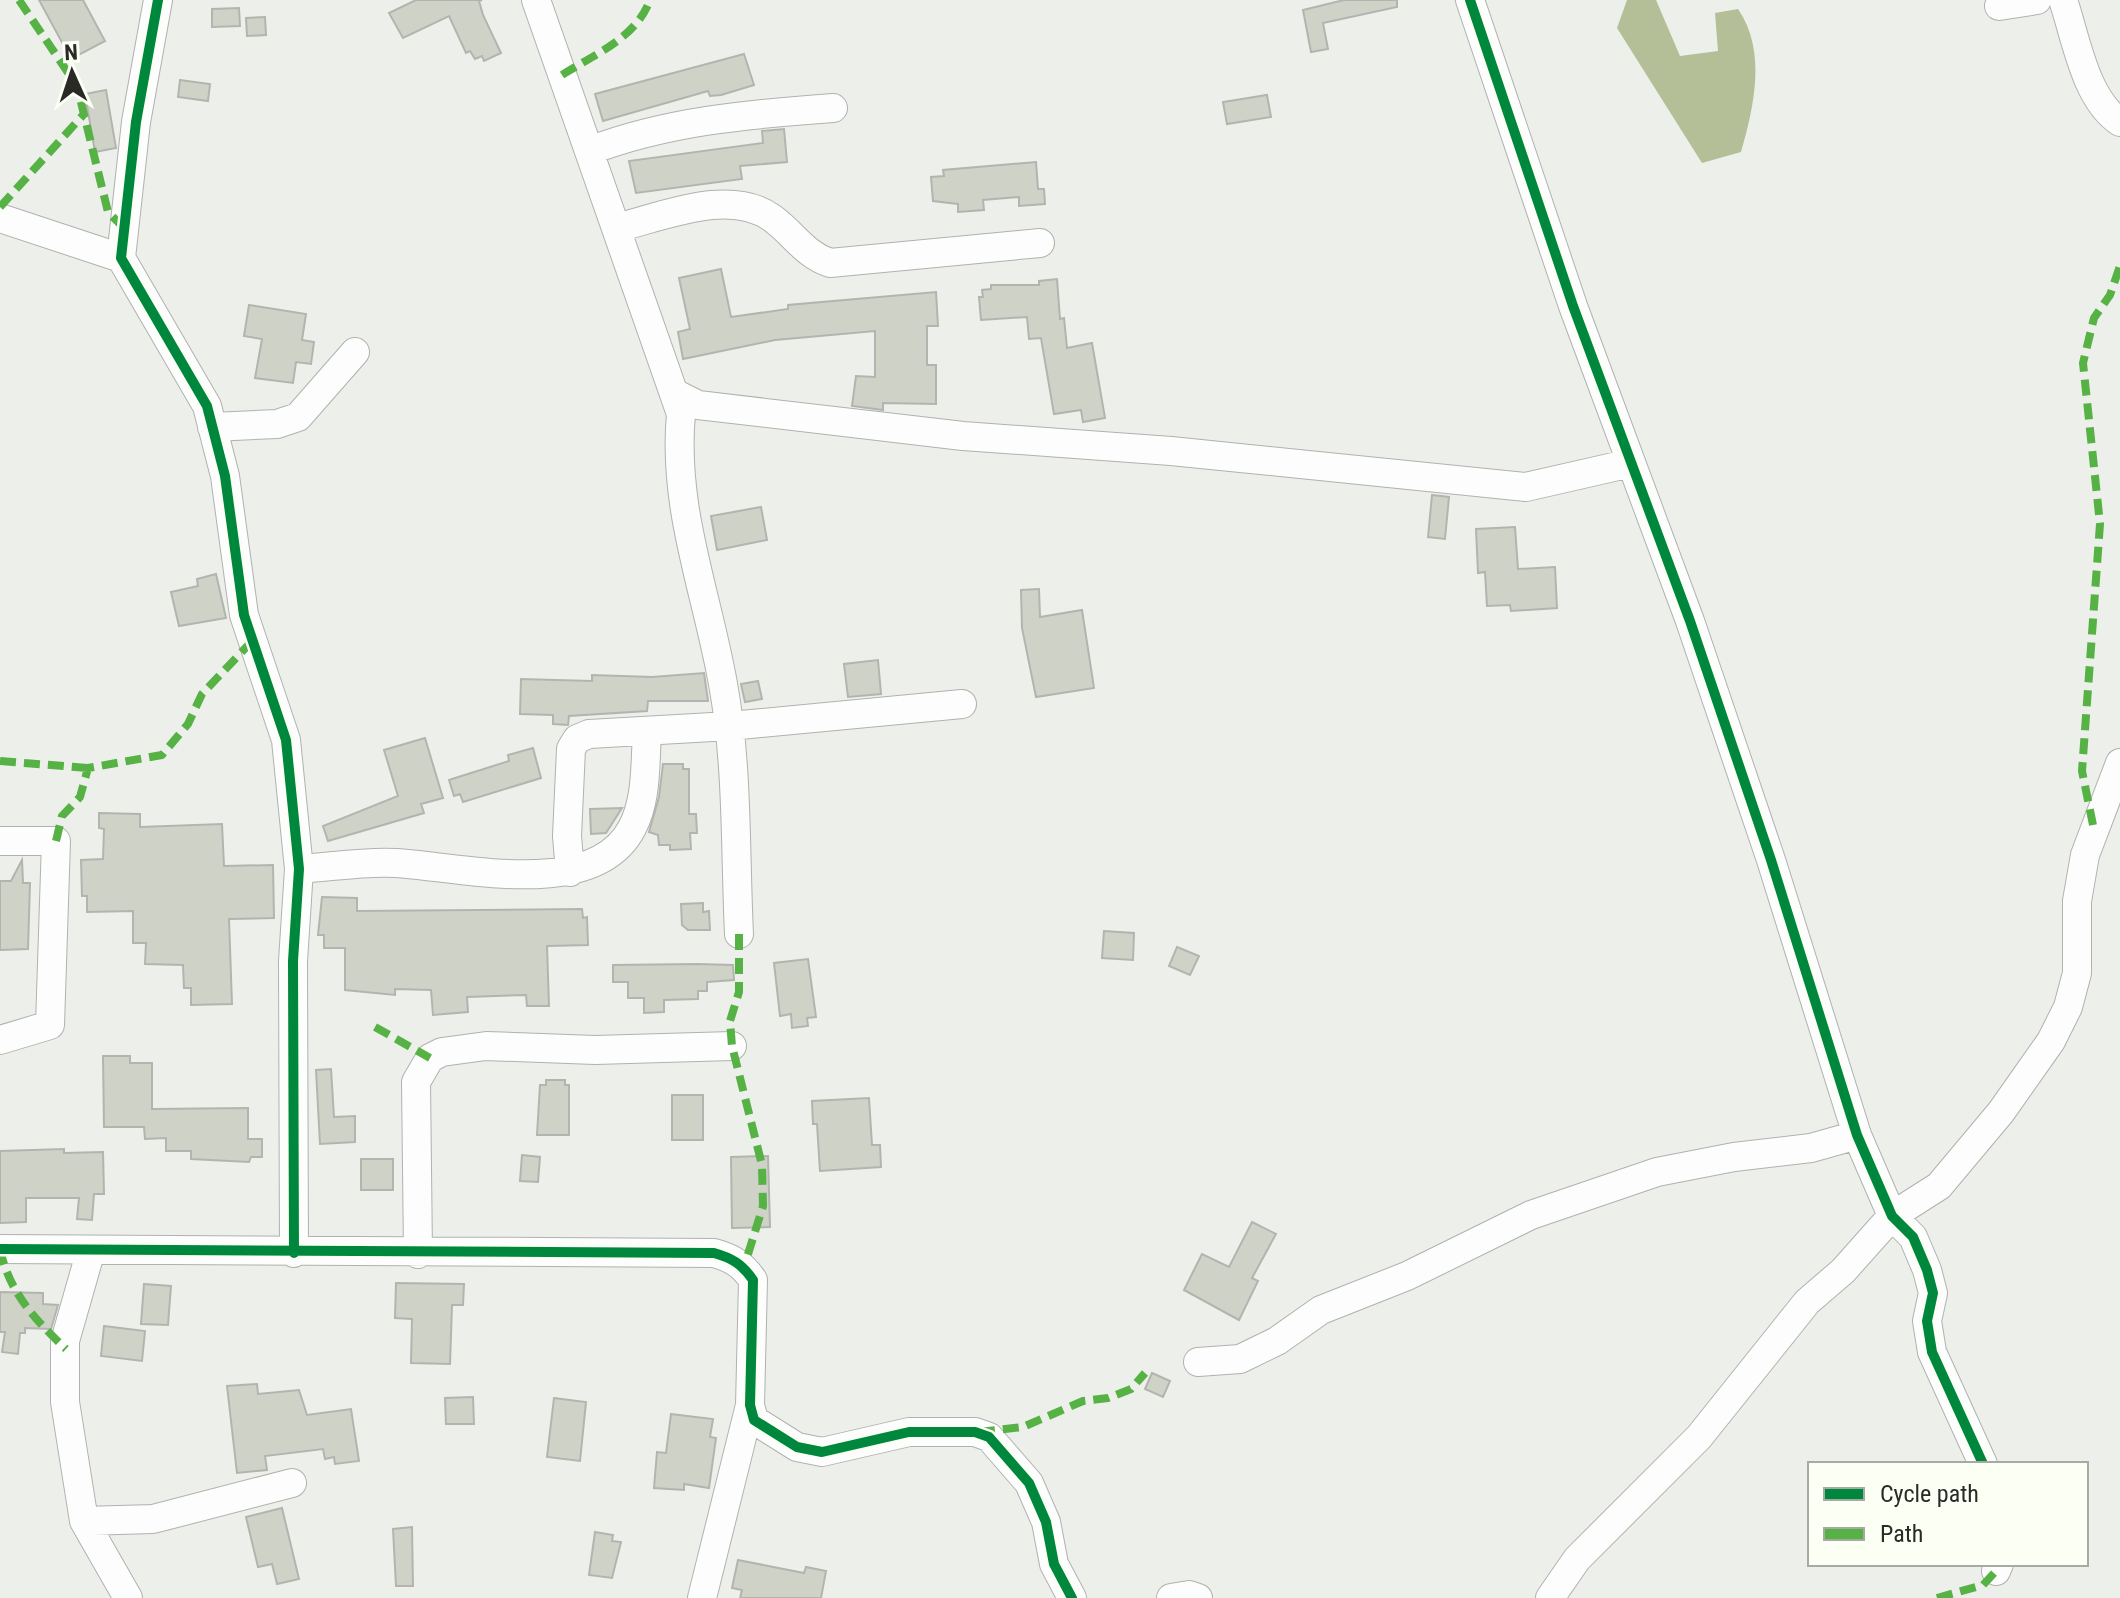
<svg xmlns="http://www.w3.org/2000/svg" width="2120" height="1598" viewBox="0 0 2120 1598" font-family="'Roboto Condensed',sans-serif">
	<rect width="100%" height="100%" fill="#edefea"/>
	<path fill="#b4bf98" d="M1627,0H1656L1680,56L1718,51L1715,13L1738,9C1767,51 1754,107 1741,152L1702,163L1617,28Z"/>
	<path fill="#cfd3c7" stroke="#b3b4b0" stroke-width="2" d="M39,0H83L105,41L71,59Z
		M416,0H482L479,1L483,15L501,53L484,61L482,56L475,59L470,51L466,53L449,16L403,38L389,13Z
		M1344,0H1397V7L1323,23L1328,49L1311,52L1303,10Z
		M239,8L240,26L212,27V9Z
		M265,17L266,35L247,36L246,18Z
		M744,54L754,85L721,95L710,96L708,91L603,121L595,94Z
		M180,80L210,84L208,101L178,97Z
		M106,90L116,148L95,152L85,94Z
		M1267,95L1271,117L1227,124L1223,102Z
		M784,129L787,162L740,166L742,179L636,193L629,161L763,143L762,131Z
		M1036,162L1038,189H1044L1045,204L1019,206V197L983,200L984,210L958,212V204L933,201L931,177L944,176L943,170Z
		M721,269L731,317L788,309V305L936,292L938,326H927V365H936V404L883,403V410L852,406L856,376L875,377V331L775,340L683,359L678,332L690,329L679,278Z
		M1057,279L1060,319L1064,318L1067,348L1092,343L1105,418L1083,422L1081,410L1054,414L1041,338L1029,339L1027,317L981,320L979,297H983L982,290L991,289V285H1039V281Z
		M249,305L306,314L302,340L314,342L311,364L296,362L293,383L255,378L262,339L244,336Z
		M1432,495L1449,497L1445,539L1428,537Z
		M761,507L767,540L717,550L711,516Z
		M1515,527L1518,569L1555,567L1557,608L1511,611L1510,605L1487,606L1485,572L1478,573L1476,529Z
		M216,574L226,618L179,626L171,592L198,586L197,579Z
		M1039,589L1040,617L1082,610L1094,688L1036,697L1022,628L1021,590Z
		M878,660L881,694L848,697L844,664Z
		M704,673L708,701H648L647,711L569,716L568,725L553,724V715L520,714L521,679L592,681V675L652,677Z
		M758,681L762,699L745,702L741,684Z
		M425,738L443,798L421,804L424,813L328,841L323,826L398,796L384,750Z
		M533,748L541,778L463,802L460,794L454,796L449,780L509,761L508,755Z
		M663,764H683V769H689V814H696L697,833H690L691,849L670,850V845H659L658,835L649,832L659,797Z
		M622,808L606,833L591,834L590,809Z
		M99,813L140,814V827L222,824L224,866L273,865L274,918L229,919L232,1004L191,1005V988H184L183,965L145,964L146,943H133V911L87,912V896H82L81,860L103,859L104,829L99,828Z
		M22,860L23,883H30L28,949L0,950V881H11Z
		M322,897L357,898V911L582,909L583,918L587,917L588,945L547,946L549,1006H527L526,995L467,997L468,1012L433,1015L431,990L395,989V995L345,990V948H324V935H318Z
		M703,903V912L709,911L710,930H688L682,925L681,904Z
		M1104,931L1134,933L1133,960L1102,958Z
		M1177,947L1199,956L1190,975L1169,966Z
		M808,959L816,1017L807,1018L808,1026L792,1028L791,1014L780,1016L774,963Z
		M698,964L733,965L734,980L707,982V991H698V999L664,1000V1012L644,1013V998H628V982H613V965Z
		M103,1056H130V1063H152V1109L248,1108V1139H262V1157H251L249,1162L191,1159V1151H166V1138L145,1139L144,1127H104Z
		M331,1069L334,1117L355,1116V1142L320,1144L316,1070Z
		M546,1080H565V1085H569V1135H537L540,1085H546Z
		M672,1095H703V1140H672Z
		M869,1098L872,1145H880L881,1167L820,1171L817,1124H813L812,1101Z
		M64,1149V1153L103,1152L104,1194H94L92,1220L77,1219L79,1198H26V1222L0,1223V1151Z
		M522,1155L540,1157L538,1182L520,1181Z
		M768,1156L770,1227L732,1228L731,1157Z
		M361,1159H393V1190H361Z
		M1252,1222L1276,1234L1252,1278L1258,1281L1239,1320L1184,1290L1202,1254L1229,1267Z
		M396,1283L464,1284L463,1305H452L450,1364L411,1363L412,1319L395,1318Z
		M144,1284L171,1286L168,1325L141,1324Z
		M0,1292L43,1293V1304L58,1305L51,1329L25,1328V1333H20L18,1354L2,1352L5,1332H0Z
		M104,1326L145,1331L142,1361L101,1356Z
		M1152,1373L1170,1381L1163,1397L1145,1389Z
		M257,1384L258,1394L299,1390L307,1415L351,1409L359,1461L335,1464L334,1457L325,1459L323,1449L265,1456L267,1470L237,1473L227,1386Z
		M473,1397L474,1424H446L445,1398Z
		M554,1398L586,1402L580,1461L547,1457Z
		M671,1414L713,1419L710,1437L716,1438L709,1488L684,1484V1490L654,1488L657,1452L666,1453Z
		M282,1508L299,1579L277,1584L272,1564L258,1567L246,1517Z
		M412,1527L413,1586H396L393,1529Z
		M595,1532L613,1535L612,1541L621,1542L612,1578L589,1575Z
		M738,1560L804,1573L806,1567L826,1571L821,1598H740L742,1590L732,1588Z"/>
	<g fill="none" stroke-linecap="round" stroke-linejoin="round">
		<g stroke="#b1b2af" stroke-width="30">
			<path id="minor" d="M158,0L136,122L121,258L207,406L225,476L244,615L286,740L299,869L293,961L294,1253
				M536,0L681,414C672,508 707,593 723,684C738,765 735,851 739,934
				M1470,0L1573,306L1690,621L1771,860L1857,1135L1892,1216L1913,1237L1927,1270L1933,1293L1927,1321L1932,1352L1983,1464
				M2063,0C2076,38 2085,99 2120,122
				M1999,6L2037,0
				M589,151C667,121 750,114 833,108
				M0,218L121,258
				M616,228C662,217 730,187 772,218C793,233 805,255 830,263L1040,243
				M676,394L698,405L963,436L1171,451L1526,487L1631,463
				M212,427L277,424L298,417L355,352
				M0,841H56L50,1025L0,1040
				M299,869C331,867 365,861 396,863C461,867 594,901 632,828C647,800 645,764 647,732
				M570,872L567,836L571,749L577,739L589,734L730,726L962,704
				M0,1249L714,1253C732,1258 742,1264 753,1280L750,1405L754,1420L797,1447L822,1452L909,1432H975L989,1437L1029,1483L1046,1522L1054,1564L1072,1598
				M91,1250L65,1341V1402L84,1521L128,1598
				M418,1254L416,1082L430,1058L442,1052L486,1046L595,1050L732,1046
				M1198,1362L1240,1359L1277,1341L1321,1310L1407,1276L1531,1215L1657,1172L1734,1157L1811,1148L1857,1135
				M84,1521L153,1519L292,1483
				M1996,1571L1999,1564
				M702,1598L750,1405
				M1171,1598L1189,1595L1198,1598
				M1550,1598L1577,1559L1699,1437L1807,1302L1843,1271L1892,1216L1939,1186L2001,1112L2051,1041L2068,1007L2077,973V901L2085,855L2120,763"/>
		</g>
		<use href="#minor" stroke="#fcfdfc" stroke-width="28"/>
		<path stroke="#56b245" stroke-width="8" stroke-dasharray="16 8" stroke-linecap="butt" d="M19,0L77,86L108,212L124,228
			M562,75C595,54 636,38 650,0
			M0,207L84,114
			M0,761L88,768
			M2093,825L2082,771L2100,524L2083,363L2094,318L2110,295L2120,266
			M56,841L62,816L80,797L88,768L162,755L188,724L202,694L253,640
			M739,934V992L730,1021L732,1046L762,1165L763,1206L744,1267
			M375,1027L430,1058
			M0,1249C9,1292 35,1320 66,1349
			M979,1432L1023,1427L1083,1401L1108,1398L1131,1389L1145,1373
			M1937,1598L1983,1585L1996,1571"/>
		<g stroke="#fbfff4" stroke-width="15">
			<path id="cycleway" d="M158,0L136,122L121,258L207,406L225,476L244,615L286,740L299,869L293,961L294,1253
				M1470,0L1573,306L1690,621L1771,860L1857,1135L1892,1216L1913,1237L1927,1270L1933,1293L1927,1321L1932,1352L1983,1464
				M0,1249L714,1253C732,1258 742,1264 753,1280L750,1405L754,1420L797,1447L822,1452L909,1432H975L989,1437L1029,1483L1046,1522L1054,1564L1072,1598"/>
		</g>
		<use href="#cycleway" stroke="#00873e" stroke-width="10"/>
	</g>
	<rect x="1808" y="1462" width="280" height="104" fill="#fbfff4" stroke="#a7aaa2" stroke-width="2"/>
	<rect x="1824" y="1488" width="40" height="12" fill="#00873e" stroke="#a7aaa2" stroke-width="2"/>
	<text x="1880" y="1502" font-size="24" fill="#292a26">Cycle path</text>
	<rect x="1824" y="1528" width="40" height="12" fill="#56b245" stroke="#a7aaa2" stroke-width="2"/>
	<text x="1880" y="1542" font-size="24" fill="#292a26">Path</text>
	<g transform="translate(72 72) rotate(357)" stroke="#fbfff4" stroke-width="6" paint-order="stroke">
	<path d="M0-6L14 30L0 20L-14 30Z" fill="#292a26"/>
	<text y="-12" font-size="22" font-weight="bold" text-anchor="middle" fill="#292a26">N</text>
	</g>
</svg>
